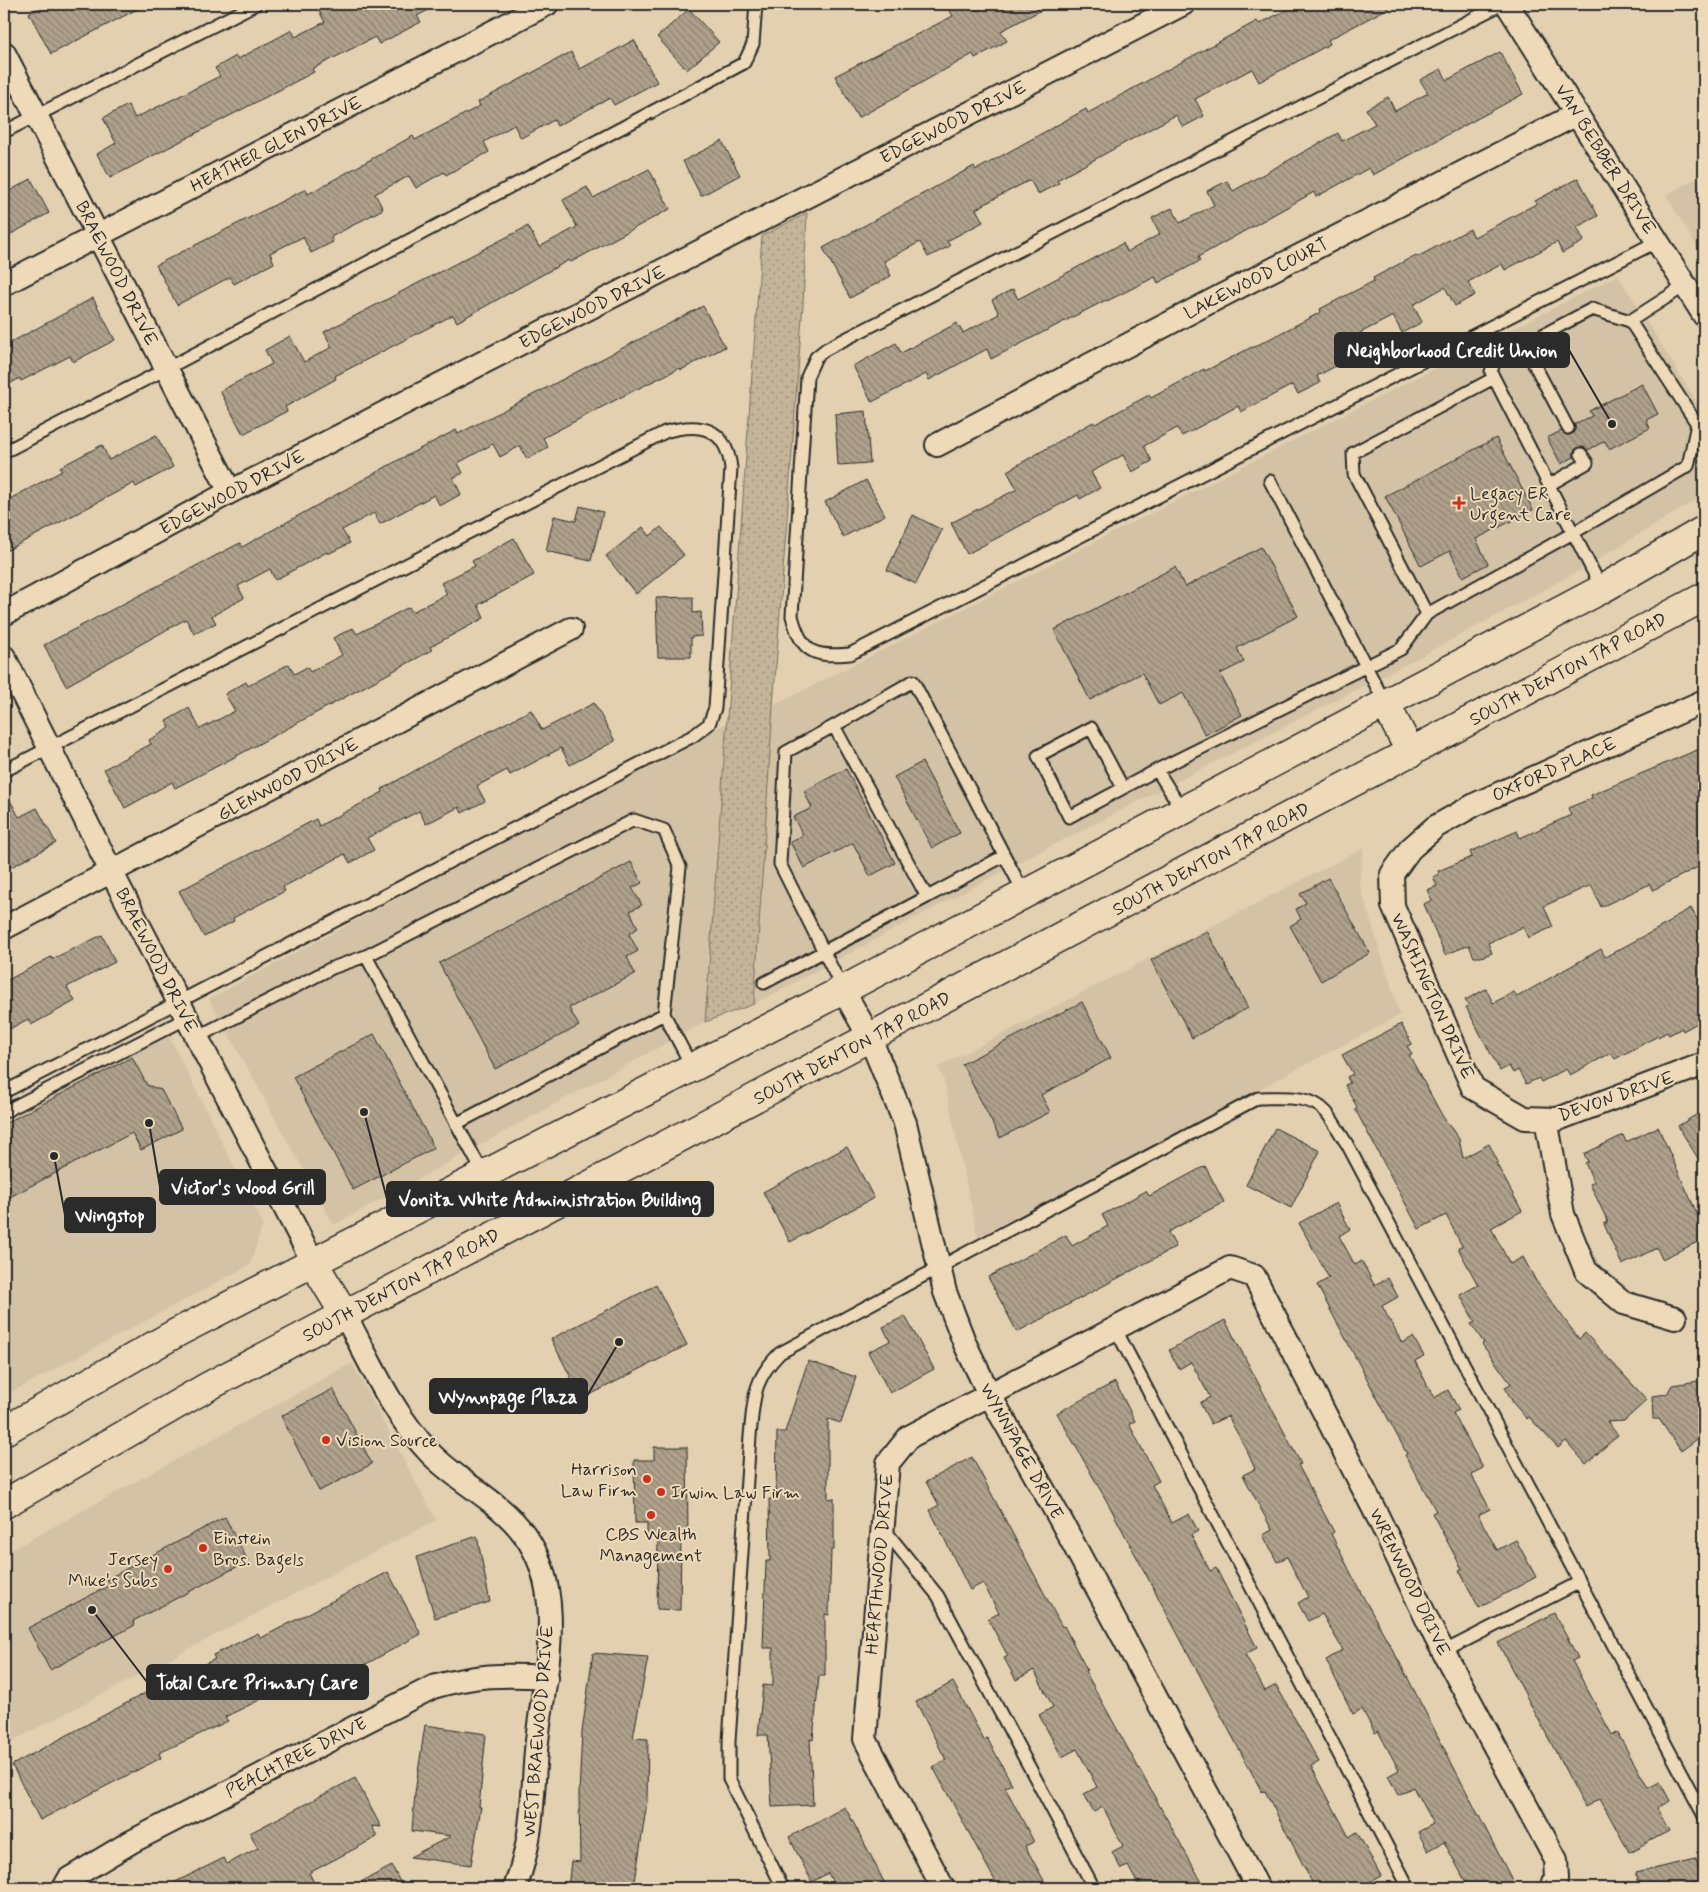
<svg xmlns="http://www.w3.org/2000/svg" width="1708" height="1892" viewBox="0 0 1708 1892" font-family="Mynerve,sans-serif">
	<defs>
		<pattern id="grass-dots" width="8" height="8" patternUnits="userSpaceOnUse" patternTransform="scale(1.25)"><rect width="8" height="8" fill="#c4b499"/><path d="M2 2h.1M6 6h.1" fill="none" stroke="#9f937d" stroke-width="1.8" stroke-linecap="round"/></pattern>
		<pattern id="building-back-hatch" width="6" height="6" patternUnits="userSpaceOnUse" patternTransform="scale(1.25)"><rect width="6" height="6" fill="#afa18b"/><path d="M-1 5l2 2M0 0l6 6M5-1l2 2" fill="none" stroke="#8f8372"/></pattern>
	</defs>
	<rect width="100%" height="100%" fill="#e2d0b0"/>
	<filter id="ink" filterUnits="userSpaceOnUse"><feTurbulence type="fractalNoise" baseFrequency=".02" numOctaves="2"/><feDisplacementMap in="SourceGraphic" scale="10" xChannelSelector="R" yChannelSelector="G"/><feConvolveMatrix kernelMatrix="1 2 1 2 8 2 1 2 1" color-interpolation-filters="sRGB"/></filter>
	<g filter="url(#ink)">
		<path fill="#d3c2a5" d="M1704,174V259L1666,195Z
			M1618,275L1704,414V495L1577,572L1414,660L1030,857L754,1004L773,706Z
			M726,723L705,1022L334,1225L209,999Z
			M1364,848L1359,883L1400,1015L978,1237L944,1081L938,1067Z
			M163,1024L263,1224L250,1265L4,1396V1104Z
			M352,1363L436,1520L16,1739L4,1753V1554Z"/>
		<path fill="url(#grass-dots)" stroke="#787062" d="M807,213L803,304L773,706L754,1004L705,1022L762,236Z"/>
		<path fill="url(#building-back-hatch)" stroke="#2b2b2b" d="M47,4H147L51,54L29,13Z
			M315,4H440L417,16L421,22L379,44L375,37L312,69L314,72L110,178L97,154L116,143L103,118L128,105L135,118L220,76L215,68L236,56L238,59L292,30L295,37L325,22Z
			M946,4H973L977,11L990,4H1053L1001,31L1007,41L975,58L973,54L858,118L835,76L953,16Z
			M1298,4H1396L1328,40L1330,44L1259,82L1252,69L1195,99L1204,116L1183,127L1176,115L1057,180L1059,183L1038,194L1030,180L992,200L976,209L983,222L947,241L950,246L928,257L920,242L884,261L891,276L850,298L823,248L974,166L976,170L1086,109L1088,113L1257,21L1259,24Z
			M689,9L719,42L687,70L657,37Z
			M634,40L657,82L614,105L610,98L557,126L554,120L521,138L514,125L484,142L489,152L446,175L444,172L416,188L409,176L375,194L383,209L331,237L333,242L311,253L303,237L270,253L274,263L234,284L230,277L177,305L156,265L306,189L308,194L413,136L415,140L480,106L478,102L571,52L580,69Z
			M1500,52L1523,94L1373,175L1369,168L1316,197L1314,192L1198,257L1200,261L1158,283L1155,277L1107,301L1106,300L991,359L987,349L929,380L926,374L872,402L853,366L896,343L901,353L957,323L963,333L999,314L992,300L1013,289L1018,299L1123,243L1127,252L1160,234L1152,218L1172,208L1180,223L1214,205L1207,191L1227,181L1233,191L1338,133L1342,141L1375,124L1366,109L1388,97L1395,111L1428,93L1420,80L1441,69L1447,80Z
			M722,141L740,175L701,196L683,161Z
			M649,169L670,209L571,262L569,260L457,322L453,315L335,376L336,379L285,407L287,411L243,434L220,391L272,364L265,350L290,336L304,362L332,347L324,332L528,226L539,247L577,227L563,200L587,187L593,198Z
			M1578,178L1598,216L1577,227L1584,241L1562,253L1557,242L1505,270L1502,264L1468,282L1475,295L1455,306L1445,287L1413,305L1422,322L1402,333L1393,316L1360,333L1368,349L1317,376L1320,383L1298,394L1292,385L1241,412L1238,406L1182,436L1177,428L1144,446L1152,461L1132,472L1123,455L1091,472L1100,488L1080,499L1078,495L967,554L951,523L1017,489L1007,471L1093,422L1095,424L1149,395L1151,398L1204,369L1205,371L1252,347V348L1321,312L1320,309L1374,281L1373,278L1416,255L1417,257L1470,229L1474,237L1536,204L1535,201Z
			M31,179L49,213L4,238V194Z
			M93,298L115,340L73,362L70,356L21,381L20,378L4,387V346Z
			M703,306L725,347L681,370L680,368L627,394L543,438L548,447L527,459L520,446L500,457L493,444L458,463L463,473L453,478L461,494L440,506L434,495L380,524L374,513L342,530L350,543L328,554L327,552L275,580L270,569L238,586L244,598L212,616L216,623L194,634L186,619L66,686L44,645L240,543L242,547L402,458L456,430L458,434Z
			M1642,384L1658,414L1646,420L1650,428L1609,449L1605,441L1588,450L1584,447L1577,448L1574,451V457L1561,464L1547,438L1561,431L1567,435L1572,434L1575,429V424L1592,416L1589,411Z
			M866,411L870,463L838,465L835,414Z
			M156,435L173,467L136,487L134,483L4,552V502L62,471L60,467L102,445L109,460Z
			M1496,438L1533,510L1476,539L1488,564L1463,577L1450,551L1421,566L1385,496Z
			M866,480L885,515L843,537L825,502Z
			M580,506L603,512L591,561L546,551L554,516L576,521Z
			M913,515L942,530L916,584L887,570Z
			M643,527L650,536L661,527L684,555L636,594L606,556Z
			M514,538L534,575L478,605L484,618L430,647L432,650L231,759L175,788L172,782L125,808L104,769L151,744L149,740L170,728L166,721L189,708L200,729L235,711L225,694L246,682L248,686L289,664L294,674L307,667L310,672L342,655L333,638L353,628L357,634L409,607L412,612L447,594L441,583L475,566L472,561Z
			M1261,547L1298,616L1237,648L1244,662L1220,674L1242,715L1205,735L1183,693L1159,705L1142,673L1090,700L1054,630L1175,567L1185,587Z
			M693,597V613L701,612L702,636L691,637V657H658L656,598Z
			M594,703L615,741L570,765L561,748L510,775L507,770L477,786L485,801L462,813L459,807L426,824L419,811L367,838L374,850L350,863L345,854L283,887L285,891L233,918L234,921L204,937L179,891L316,819L319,826L383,792L382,789L434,760L531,710L542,730Z
			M1704,747V864L1653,890L1650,884L1601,907L1591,885L1544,906L1553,927L1528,938L1523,927L1488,943L1492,953L1481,957H1474L1469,945L1445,955L1424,904L1432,900L1427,890L1437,886L1433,877L1439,874L1438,871L1472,857L1470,852L1517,831L1520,838L1571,815L1568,808L1592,798L1591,795Z
			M922,762L960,833L932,848L894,777Z
			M846,769L895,863L870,876L853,843L804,868L790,842L803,835L793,817L812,808L804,791Z
			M4,789L19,817L37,808L56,843L4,871Z
			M631,862L642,883L632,888L642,905L630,911L638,928L629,934L638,951L627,957L635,974L569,1008L579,1026L495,1069L439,963Z
			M1328,878L1370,953L1321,981L1290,926L1301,919L1296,909L1306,903L1300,894Z
			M1691,908L1698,921L1704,918V1019L1683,1031L1682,1028L1669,1035L1667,1032L1658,1037V1036L1615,1059L1611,1053L1570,1075L1566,1069L1541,1082L1539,1078L1526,1084L1518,1070L1513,1073L1509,1066L1500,1071L1466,1007L1469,1006L1465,1000L1486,989L1493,1003L1514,992L1517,997L1601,949L1605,957L1672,921L1671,919Z
			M1207,931L1248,1008L1192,1038L1151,960Z
			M102,935L115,962L67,987L75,1001L31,1025L28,1019L4,1032V982L51,957L52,959Z
			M1082,1002L1111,1058L1041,1095L1050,1112L1000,1138L962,1064Z
			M1401,1024L1412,1044L1407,1046L1412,1054L1409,1055L1443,1117L1459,1139L1463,1158L1489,1144L1498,1162L1496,1163L1522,1211L1491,1228L1510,1264L1523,1257L1536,1281L1579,1339L1585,1333L1647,1400L1624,1421L1607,1422L1618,1435L1586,1464L1566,1441L1558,1448L1529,1417L1527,1419L1513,1403L1505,1387L1511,1384L1482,1344L1484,1343L1471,1324L1475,1322L1460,1295L1478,1285L1458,1248L1462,1246L1446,1215L1419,1229L1355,1109L1357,1107L1345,1085L1350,1083L1347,1077L1353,1074L1342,1055Z
			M374,1034L434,1148L353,1190L293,1077Z
			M132,1057L147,1085L161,1090L182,1129L141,1150L132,1133L4,1200V1124Z
			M1704,1110V1168L1678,1126Z
			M1658,1127L1704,1229V1239L1662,1259L1657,1248L1622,1265L1604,1224L1608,1222L1590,1184L1594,1182L1585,1163L1588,1162L1584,1154L1623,1135L1626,1142Z
			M1275,1128L1320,1151L1291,1208L1246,1185Z
			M847,1147L874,1198L790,1242L763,1192Z
			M1205,1166L1224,1202L1168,1232L1176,1247L1017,1332L988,1277L1066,1235L1072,1246L1108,1226L1102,1215L1146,1191L1149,1196Z
			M1336,1203L1350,1229L1339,1236L1355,1265L1362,1261L1374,1285L1388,1278L1398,1297L1382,1306L1402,1343L1413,1337L1424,1356L1415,1361L1434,1398L1448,1390L1459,1410L1453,1413L1483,1468L1471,1474L1490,1509L1478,1515L1497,1550L1516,1540L1536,1577L1479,1608L1459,1570L1462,1569L1432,1513L1436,1511L1405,1455L1407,1454L1317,1285L1329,1278L1299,1223Z
			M656,1285L687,1345L582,1399L551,1339Z
			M905,1316L934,1369L890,1393L868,1352L890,1341L883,1327Z
			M1225,1320L1301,1464L1298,1465L1334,1532L1331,1534L1361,1593L1400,1663L1512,1880L1497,1888H1469L1444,1842L1428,1851L1418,1832L1433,1824L1413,1787L1398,1795L1388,1776L1399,1770L1378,1731L1375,1733L1362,1709L1353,1714L1326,1660L1343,1650L1322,1614L1308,1621L1298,1603L1308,1597L1287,1557L1277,1562L1263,1535L1272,1530L1243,1475L1255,1469L1247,1451L1228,1416L1211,1424L1200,1403L1210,1397L1191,1362L1179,1369L1169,1350Z
			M808,1361L856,1377L841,1423L828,1419V1499L834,1498V1550H831L829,1615L825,1614V1676H819L813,1740L810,1739L813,1805L772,1807L768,1735H758L763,1685L773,1686V1648H763L766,1561H770L769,1499H776L777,1432H785Z
			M1698,1381L1704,1390V1434L1681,1451L1659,1419H1653L1652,1396L1667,1394L1672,1385Z
			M1115,1382L1135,1421L1129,1424L1159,1481L1152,1485L1172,1523L1189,1514L1198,1531L1191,1535L1210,1571L1216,1568L1257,1648L1245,1654L1265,1691L1276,1685L1319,1762L1311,1766L1349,1837L1357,1832L1381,1876L1358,1888H1315L1265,1791L1262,1792L1110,1507L1057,1413Z
			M333,1389L372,1464L319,1491L281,1416Z
			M654,1447H687L688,1538H681L680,1610L657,1609L658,1538H647V1523H635L634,1460H654Z
			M972,1457L1062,1627L1064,1626L1087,1670L1085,1671L1205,1888H1140L1128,1866L1121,1869L1112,1852L1123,1846L1103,1807L1094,1812L1084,1794L1097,1787L1077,1749L1062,1757L1039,1715L1053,1707L1034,1670L1016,1680L1004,1658L1008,1656L988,1619L999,1613L983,1583L970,1590L930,1510L939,1505L926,1482Z
			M225,1517L248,1561L133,1621L135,1625L50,1670L28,1628L110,1585L107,1579Z
			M477,1536L490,1602L435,1618L417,1557Z
			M388,1572L421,1634L304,1698L296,1682L225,1717L228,1721L159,1753L161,1758L40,1820L12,1765L147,1692L215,1659L213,1655L258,1633L261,1638Z
			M1554,1613L1578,1658L1572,1661L1612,1735L1617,1732L1648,1788L1660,1782L1670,1801L1657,1808L1669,1831L1629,1852L1600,1799L1585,1807L1498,1643Z
			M593,1653L648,1657L633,1738L648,1739L647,1802L634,1888H568L571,1861L580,1862L579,1794L582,1732Z
			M953,1682L984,1740L987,1738L1012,1784L1005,1787L1034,1842L1025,1846L1048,1888H999L933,1767L946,1760L916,1702Z
			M425,1725L486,1734L479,1807H481L471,1865L410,1857L451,1836L412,1831L415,1793Z
			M355,1778L381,1827L372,1826L377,1837L309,1873L317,1888H163L224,1858L227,1864L258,1848L250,1833Z
			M845,1807L869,1852L887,1888H836L828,1873L812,1882L789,1837Z
			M1696,1859L1701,1881L1685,1885L1686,1888H1640L1636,1873Z
			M392,1866L403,1888H349Z"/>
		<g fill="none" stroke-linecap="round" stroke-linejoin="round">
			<g stroke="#2b2b2b" stroke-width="15">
				<path id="service" d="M1502,4L826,349L816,357L807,377L792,616C802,654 814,657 850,654L1658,241
					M4,132L256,4
					M1524,345L1568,428
					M4,452L166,369L744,63L753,44L756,4
					M1270,481L1385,703
					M1549,485L1587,463L1581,454
					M1602,589L1491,372L1495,360L1592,309L1630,321L1686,285
					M1427,614L1354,474L1353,453L1494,378
					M834,726L786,752L780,864L843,990
					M4,771L665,432C700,422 726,427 731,468L715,708L709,724L693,736L4,1092
					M1123,788L1091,728L1038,756L1069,817L1157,770
					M1182,810L1157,770L1401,649L1427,614L1573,533L1688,466L1697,424L1630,321
					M927,897L1004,856
					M366,956L634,820L664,830L680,867L664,1014
					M764,983L927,897L834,726L913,681L1024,893
					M197,1037L332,968L366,956L484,1175
					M4,1112L187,1018
					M456,1124L664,1014L692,1067
					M1115,1328L1409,1888
					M884,1529L938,1596L1094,1888
					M1443,1652L1580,1582
					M783,1888L729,1779V1741L750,1436C754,1399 752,1381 780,1353L1005,1232L1258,1098C1280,1098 1310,1094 1326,1112C1334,1121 1340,1134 1347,1144L1704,1816"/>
			</g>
			<g stroke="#2b2b2b" stroke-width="26">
				<path id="minor" d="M1507,4L1704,315
					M4,53L230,492
					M4,284L547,4
					M937,445L1223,295L1577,114
					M4,614L230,492L1183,4
					M4,657L112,873L313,1262
					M1704,701L1476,804L1435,827L1410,849L1392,874L1393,906L1473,1088L1525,1118L1558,1119L1704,1064
					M4,928L571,629
					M843,990L870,1038L905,1123L945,1292L965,1344L989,1394L1059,1517L1258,1888
					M1546,1119L1563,1214L1586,1271L1624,1303L1675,1318
					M345,1315C370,1362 393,1415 430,1453C459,1483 499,1500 524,1534C570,1596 542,1682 536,1751C532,1801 533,1840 515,1888
					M64,1888L69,1879L131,1842L433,1687C475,1675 503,1674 547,1677
					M943,1888L865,1739L888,1463L909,1437L1230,1268L1254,1276L1378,1517L1435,1636L1556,1860L1557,1879L1551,1888"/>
			</g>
			<g stroke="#2b2b2b" stroke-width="31">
				<path id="primary" d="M1385,703L1411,753
					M313,1262L345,1315
					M4,1431L178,1332L843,990L1602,589L1704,530
					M4,1504L209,1386L1704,597"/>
			</g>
			<use href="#service" stroke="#eedab8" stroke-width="11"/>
			<use href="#minor" stroke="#eedab8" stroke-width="22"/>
			<use href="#primary" stroke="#eedab8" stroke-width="28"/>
		</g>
	</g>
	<g fill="#c8321e" stroke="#eedab8" stroke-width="2">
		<path d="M1456.5 495.5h5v5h5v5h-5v5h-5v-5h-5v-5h5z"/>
		<circle cx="326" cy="1440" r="5"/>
		<circle cx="647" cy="1479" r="5"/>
		<circle cx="661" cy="1492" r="5"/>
		<circle cx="651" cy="1515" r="5"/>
		<circle cx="203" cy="1548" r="5"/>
		<circle cx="168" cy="1569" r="5"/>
	</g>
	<g text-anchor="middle" stroke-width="4" stroke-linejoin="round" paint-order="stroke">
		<g font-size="18" fill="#2b2b2b" stroke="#eedab8">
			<text transform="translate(953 122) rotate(-27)" y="6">EDGEWOOD DRIVE</text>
			<text transform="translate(276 144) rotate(-27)" y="6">HEATHER GLEN DRIVE</text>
			<text transform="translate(1606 159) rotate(58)" y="6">VAN BEBBER DRIVE</text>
			<text transform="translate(117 273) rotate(63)" y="6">BRAEWOOD DRIVE</text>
			<text transform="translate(1256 278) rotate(-27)" y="6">LAKEWOOD COURT</text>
			<text transform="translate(592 307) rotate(-27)" y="6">EDGEWOOD DRIVE</text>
			<text transform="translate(232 492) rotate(-28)" y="6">EDGEWOOD DRIVE</text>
			<text transform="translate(1568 669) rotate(-28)" y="6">SOUTH DENTON TAP ROAD</text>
			<text transform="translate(1554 769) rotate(-24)" y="6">OXFORD PLACE</text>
			<text transform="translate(288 779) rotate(-28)" y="6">GLENWOOD DRIVE</text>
			<text transform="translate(1211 859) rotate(-28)" y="6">SOUTH DENTON TAP ROAD</text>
			<text transform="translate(157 960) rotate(63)" y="6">BRAEWOOD DRIVE</text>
			<text transform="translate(1433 996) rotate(66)" y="6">WASHINGTON DRIVE</text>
			<text transform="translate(852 1048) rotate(-28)" y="6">SOUTH DENTON TAP ROAD</text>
			<text transform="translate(1616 1096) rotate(-19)" y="6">DEVON DRIVE</text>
			<text transform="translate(401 1285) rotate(-28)" y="6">SOUTH DENTON TAP ROAD</text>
			<text transform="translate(1022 1451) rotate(61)" y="6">WYNNPAGE DRIVE</text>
			<text transform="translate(879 1564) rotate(-85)" y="6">HEARTHWOOD DRIVE</text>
			<text transform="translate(1410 1582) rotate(64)" y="6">WRENWOOD DRIVE</text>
			<text transform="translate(538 1731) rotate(-85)" y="6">WEST BRAEWOOD DRIVE</text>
			<text transform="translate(296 1757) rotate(-27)" y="6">PEACHTREE DRIVE</text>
		</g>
		<g font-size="18" fill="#2b2b2b" stroke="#eedab8" text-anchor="start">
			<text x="1470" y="499">Legacy ER<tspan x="1470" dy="21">Urgent Care</tspan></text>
			<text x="336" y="1446">Vision Source</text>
			<text x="637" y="1475" text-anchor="end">Harrison<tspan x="637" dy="21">Law Firm</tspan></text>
			<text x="671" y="1498">Irwin Law Firm</text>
			<text x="651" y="1540" text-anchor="middle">CBS Wealth<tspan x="651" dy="21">Management</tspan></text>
			<text x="213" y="1544">Einstein<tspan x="213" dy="21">Bros. Bagels</tspan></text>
			<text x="158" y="1565" text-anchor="end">Jersey<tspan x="158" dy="21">Mike's Subs</tspan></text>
		</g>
	</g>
	<path fill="none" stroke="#2b2b2b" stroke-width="2" d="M1612 424L1569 350M149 1123L160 1187M364 1112L387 1199M54 1156L65 1215M619 1342L587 1396M92 1610L147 1682"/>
	<g fill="#2b2b2b" stroke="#eedab8" stroke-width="2">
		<circle cx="1612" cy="424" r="5"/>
		<circle cx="149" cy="1123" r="5"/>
		<circle cx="364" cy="1112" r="5"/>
		<circle cx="54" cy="1156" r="5"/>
		<circle cx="619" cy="1342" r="5"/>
		<circle cx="92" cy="1610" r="5"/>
	</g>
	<g fill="#2b2b2b" stroke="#2b2b2b" stroke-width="2">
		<rect x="1335" y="333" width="234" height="34" rx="5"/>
		<rect x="160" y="1170" width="165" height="34" rx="5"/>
		<rect x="387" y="1182" width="326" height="34" rx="5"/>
		<rect x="65" y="1198" width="90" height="34" rx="5"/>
		<rect x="430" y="1379" width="157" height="34" rx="5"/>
		<rect x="147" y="1665" width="221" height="34" rx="5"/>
	</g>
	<g font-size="19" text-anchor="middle" font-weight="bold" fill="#fff">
		<text x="1452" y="357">Neighborhood Credit Union</text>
		<text x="243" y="1194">Victor's Wood Grill</text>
		<text x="550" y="1206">Vonita White Administration Building</text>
		<text x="110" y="1222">Wingstop</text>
		<text x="508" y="1403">Wynnpage Plaza</text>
		<text x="257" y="1689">Total Care Primary Care</text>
	</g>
	<rect width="1708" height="1892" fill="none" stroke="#eedab8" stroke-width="20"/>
	<rect x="10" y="10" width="1688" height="1872" fill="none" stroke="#2b2b2b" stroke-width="2" filter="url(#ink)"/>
</svg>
